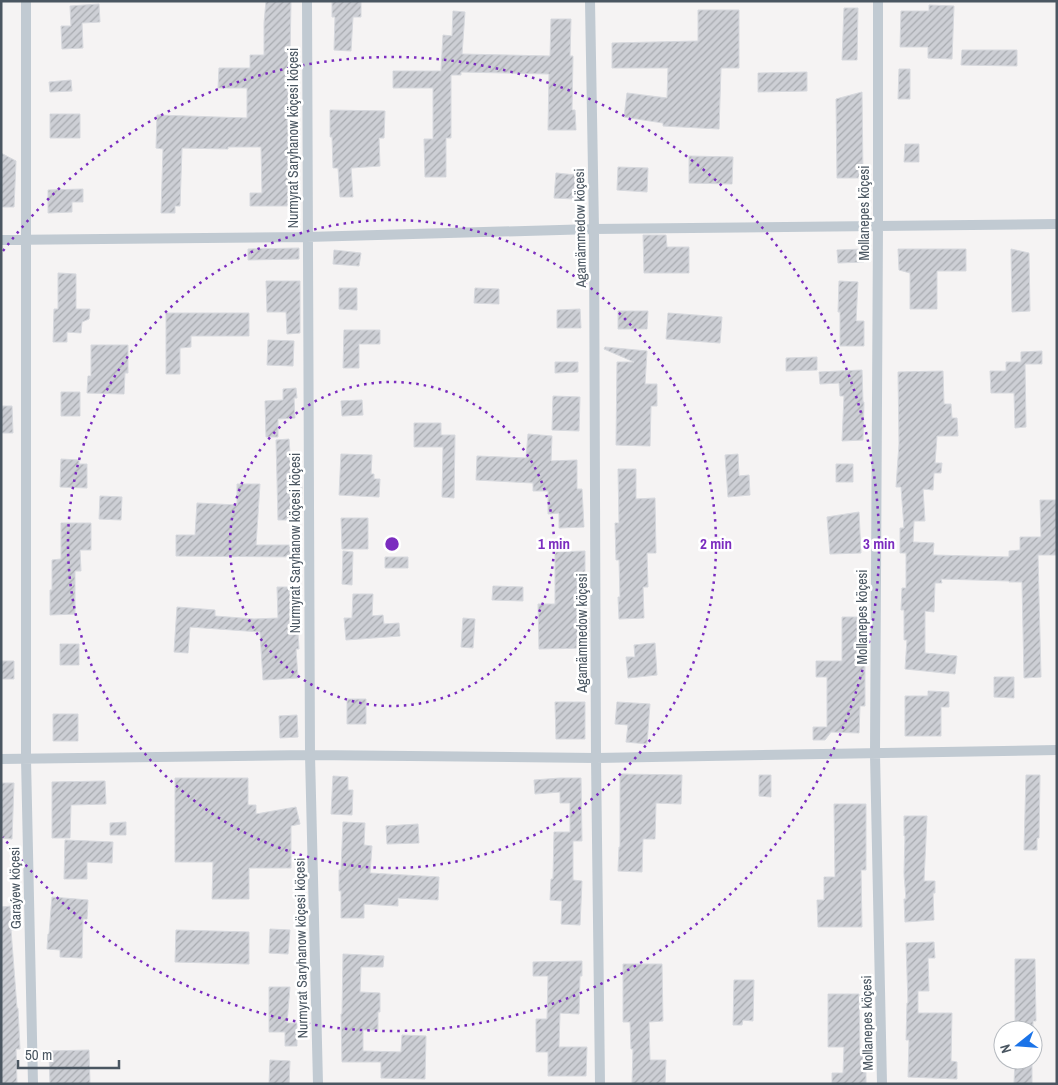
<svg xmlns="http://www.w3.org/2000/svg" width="1058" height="1085" viewBox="0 0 1058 1085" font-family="'Archivo Narrow',sans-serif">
	<defs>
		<pattern id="building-hatch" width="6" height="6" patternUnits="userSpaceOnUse" patternTransform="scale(1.25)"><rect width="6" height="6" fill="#cdcfd5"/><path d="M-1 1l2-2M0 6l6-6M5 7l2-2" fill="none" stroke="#a8abb0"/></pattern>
	</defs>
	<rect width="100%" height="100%" fill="#f5f3f3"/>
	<path fill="url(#building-hatch)" stroke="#d7d9de" d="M266,1H291L290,55H291V135H289L290,193H298V206H250V193H262L261,147H228V149L182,148L180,206H175V213H161L163,149L156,148L157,115L247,118V88H218L219,68H250V55H264V23Z
		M332,1H361V17H353L351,51L334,50L335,17H332Z
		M99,4L100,22L82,23L83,48L62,49L61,26H71L70,6Z
		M929,5L954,6L952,59L928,58V47H900L901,11H929Z
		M844,8H858L857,60H842Z
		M698,10H739V68H721L719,129L663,126V123L624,117L627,93L667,98L668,68H612V43L698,41Z
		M453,11L465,12L462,54L550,56L551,19H571L570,56H573L572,110H575L576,130H548L549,74L461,72V75H451V138H446V177H425L424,139H433V88H393V71H441L443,35L452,36Z
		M962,50H1017V66L961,65Z
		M899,69H910V99H898Z
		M807,72V91L758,92V73Z
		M71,80L72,91L50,92L49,82Z
		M862,92L863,178H837L836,99Z
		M330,110L385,111L384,138H379L380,166L351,168L353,197H340L338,168H333L332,137H330Z
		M50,114H80V138H50Z
		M905,144H919V162H904Z
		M1,153L16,161L14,207H1Z
		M689,156L733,157L732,184L689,183Z
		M618,167L648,168L647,192L617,190Z
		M556,173L576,175L574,199L554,198Z
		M83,189V202H72V212L48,213V190Z
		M643,235H666L667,247H689V273H644Z
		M299,248V259L248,260V249Z
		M863,249L864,262L838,263L837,250Z
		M898,249H966V271H937V309H910V273L899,270Z
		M1011,249L1029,253L1030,311L1012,312Z
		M334,250L361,253L359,266L333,264Z
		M58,273L76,274V309H90L89,319L82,322L81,333L67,332V342H53L54,309H58Z
		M266,281H300V333L287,334L286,312H267Z
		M839,281L858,282L856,321H864V346H840V312H838Z
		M339,288H357V310L339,309Z
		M475,288L499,289V304L474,303Z
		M580,309L581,328H557V310Z
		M618,311H648L647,329H618Z
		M166,313H249V336H191V347L180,348V374H166Z
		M668,313L722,317L720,343L666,339Z
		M344,330H380V344H359V368H343Z
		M268,340L294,341L293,366L267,365Z
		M91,345H128V373H125L124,394L87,393L88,376H91Z
		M605,347L647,351L645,384H657V406H651L650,446L616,445L617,362H634L604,349Z
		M1042,351V364H1025L1026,427L1015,428L1014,393H991L990,371H1006V362H1021V352Z
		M817,357V370L786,371V358Z
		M555,362H578V372L555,373Z
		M862,370L863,402H864L863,440L842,441L844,396H840L839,383L820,384L819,372Z
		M943,371L944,404H951L952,418H957L958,436H937L935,463H942L941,473H934L933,490L923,489L925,521H914L913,542L934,543L933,555L1009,557V551L1020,550V537H1041L1040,500H1057V555H1038L1041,677L1024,678L1022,582H1009V581L941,579L942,583H935L934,612L925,611V653L957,656L955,674L905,669L907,640H904V610H901L902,588H906V553H900V528H904L901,487H896L899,444L898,372Z
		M296,388L297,398H294L295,418L278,419V437H266L265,401L283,400V389Z
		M61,392H80V416H61Z
		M553,396L580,397L579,431L552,430Z
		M362,400L363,415L342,416L341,401Z
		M1,406H12L13,433H1Z
		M414,423H441V435H455L454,498L442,497L443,447H414Z
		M528,434L552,436L551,461L577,460V489H582L584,527L559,528V513L548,514V491H533V483L476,480L477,456L526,458Z
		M289,439L292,483H302V496H296L297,520H278L276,440Z
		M341,454L372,455L371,474H374V479H380L379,497L339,495Z
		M738,454L739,476L749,475L750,495L728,497L725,455Z
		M61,459L79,460V464H87V488L60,487Z
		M836,464H853V482H836Z
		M618,469H636V499L655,498L656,553H647L648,587H643L644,618L619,619L618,597H620L619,560H616L615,523H619Z
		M237,484H260L256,545H300V557L176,556V535H195L197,503L237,505Z
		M100,496L122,497L121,520L99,519Z
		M859,512L861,553L830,554L827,517Z
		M341,518H368V549H342Z
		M61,523H91V550H80L81,571H75V614L50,615V590H52V560L61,559Z
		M343,551L353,552L352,585L342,584Z
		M585,551V604H586V616L589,617V648L539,649L538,604H555V552Z
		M385,557H408V568H385Z
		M493,586L523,587V601L492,600Z
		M277,587H299L300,616H297L299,649H296L298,678L263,680L260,632L190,627L188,653L174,652L177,607L215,610V616L254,619L278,618Z
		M353,594H373L372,616L383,615L384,624L399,623L400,636L346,640L344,618H352Z
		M842,617H864V661H865V706H860L859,733L831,732L825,740H813V727H827V677H816V661H842Z
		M463,618L475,619L473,648L461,647Z
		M655,643L657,675L628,678L626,657H635L634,645Z
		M60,644H79V665H60Z
		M1,661H14V679H1Z
		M994,677H1014V698L994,697Z
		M928,691L949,692V707H941V736H905V696H928Z
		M347,699H366V724H347Z
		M555,702H585V739H556Z
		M617,702L650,704L647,744L626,742L628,725L615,724Z
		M53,714H78V741H53Z
		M297,715L298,737L280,738L279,716Z
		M620,774L682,775L681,804L656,803L655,839H643L642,872L618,871L619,847H620Z
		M759,775H771V797L759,796Z
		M1026,775H1040L1039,838H1037V850H1024Z
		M333,776L348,777V790H353L352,815L331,814Z
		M175,778H248V805H256V814L296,807L300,824L291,826V868H249V899H212L213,862H175Z
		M560,778H581L582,841H573V880L582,881L580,925L561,924L562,901L550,900L551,879H553L554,832H570V803H560V792L535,794L534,780Z
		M105,781L106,804L71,805L70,838H52V782Z
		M1,783H14L12,839L1,838Z
		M834,804H866V870H861L862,927H818L817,900H824V877H835Z
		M904,816H927L924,881H935V893H933L934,920L905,922L904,899H906L904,874L905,836H904Z
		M126,822V835H110V823Z
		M343,822L365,823L364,845L372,846L370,873L439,877L438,900L398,898V906L364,904V918H341V891H339V870H341Z
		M418,824L419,843L387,844L386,826Z
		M65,840L113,842L112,863L87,862V879H64Z
		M52,897L88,900L87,919H83L82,958L60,957V950L47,949L48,934H49Z
		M12,906L14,930H11L17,1008H18L20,1049H16L17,1084H1V907Z
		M270,929L290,930L288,954L269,953Z
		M176,930L249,932V964L175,962Z
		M934,942L935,958H928L929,991H918V1013H952L951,1061L957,1062V1079L908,1077L909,1040H906L907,1003H908L906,943Z
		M343,954L384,956L383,967H361L360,992L380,993V1012H378V1030H363V1051L401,1052L402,1035L426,1036L425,1079L381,1078V1062H342L341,1014H342Z
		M1015,959H1035L1036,1021H1033V1030H1015Z
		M582,961V976H580L579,1014L560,1013L559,1047H587L586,1076H548V1052H536V1019H547L548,976H533V962Z
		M623,964H662L663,1021L649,1022L650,1060H666L665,1084H632L633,1049H631L630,1022H623Z
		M734,980H754L753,1021L743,1020L742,1025H733Z
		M269,987H290L287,1023H297V1046H285V1032H269Z
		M828,994H859L860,1053H866V1084H832V1073H843L844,1047H828Z
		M89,1050L90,1084H50L49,1051Z
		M270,1060L290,1061L289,1084H269Z
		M1015,1060H1032V1084H1014Z"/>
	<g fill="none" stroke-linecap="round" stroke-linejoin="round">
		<path stroke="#c1cad2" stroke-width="10" d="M26,1V759L33,1084
			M307,1L310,755L318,1084
			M590,1L594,229L596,758L600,1084
			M878,1V226L875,754L882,1084
			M1,240L307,237L594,229L1057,224
			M1,759L310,755L596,758L1057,750"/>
	</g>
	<g fill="none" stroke="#7b2cbf" stroke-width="2.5" stroke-dasharray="2.5 5">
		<circle cx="392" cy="544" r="162"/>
		<circle cx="392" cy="544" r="324"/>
		<path d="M3 251A487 487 0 1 1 3 837"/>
	</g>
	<g text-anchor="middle" stroke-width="5" stroke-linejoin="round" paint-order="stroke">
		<g font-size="14" fill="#4a5661" stroke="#fff">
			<text transform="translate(293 138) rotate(-90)" y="5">Nurmyrat Saryhanow köçesi köçesi</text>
			<text transform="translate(864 213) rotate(-90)" y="5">Mollanepes köçesi</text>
			<text transform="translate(580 228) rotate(-91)" y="5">Agamämmedow köçesi</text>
			<text transform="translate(295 543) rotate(-90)" y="5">Nurmyrat Saryhanow köçesi köçesi</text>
			<text transform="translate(862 617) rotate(-90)" y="5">Mollanepes köçesi</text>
			<text transform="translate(582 633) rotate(-90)" y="5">Agamämmedow köçesi</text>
			<text transform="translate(15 888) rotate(-91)" y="5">Garaýew köçesi</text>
			<text transform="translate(301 948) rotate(-91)" y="5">Nurmyrat Saryhanow köçesi köçesi</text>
			<text transform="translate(867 1023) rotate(-91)" y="5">Mollanepes köçesi</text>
		</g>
	</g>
	<circle cx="392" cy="544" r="8" fill="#7b2cbf" stroke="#fff" stroke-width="2.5"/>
	<g font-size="15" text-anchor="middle" font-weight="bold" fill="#7b2cbf" stroke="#fff" stroke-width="5" stroke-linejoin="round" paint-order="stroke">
		<text x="554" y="549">1 min</text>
		<text x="716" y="549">2 min</text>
		<text x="879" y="549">3 min</text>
	</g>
	<rect width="1058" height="1085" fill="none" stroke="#4a5661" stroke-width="5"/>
	<g transform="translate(1018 1045) rotate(253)"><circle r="24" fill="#ffffff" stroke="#b7bbc0"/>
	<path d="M0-4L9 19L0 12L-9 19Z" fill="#1a73e8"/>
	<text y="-8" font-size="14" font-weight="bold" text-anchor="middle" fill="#4a5661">N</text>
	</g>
	<path d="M18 1060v8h101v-8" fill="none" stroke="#4a5661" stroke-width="2.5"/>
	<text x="25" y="1060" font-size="15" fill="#4a5661" stroke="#ffffff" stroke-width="4" paint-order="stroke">50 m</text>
</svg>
